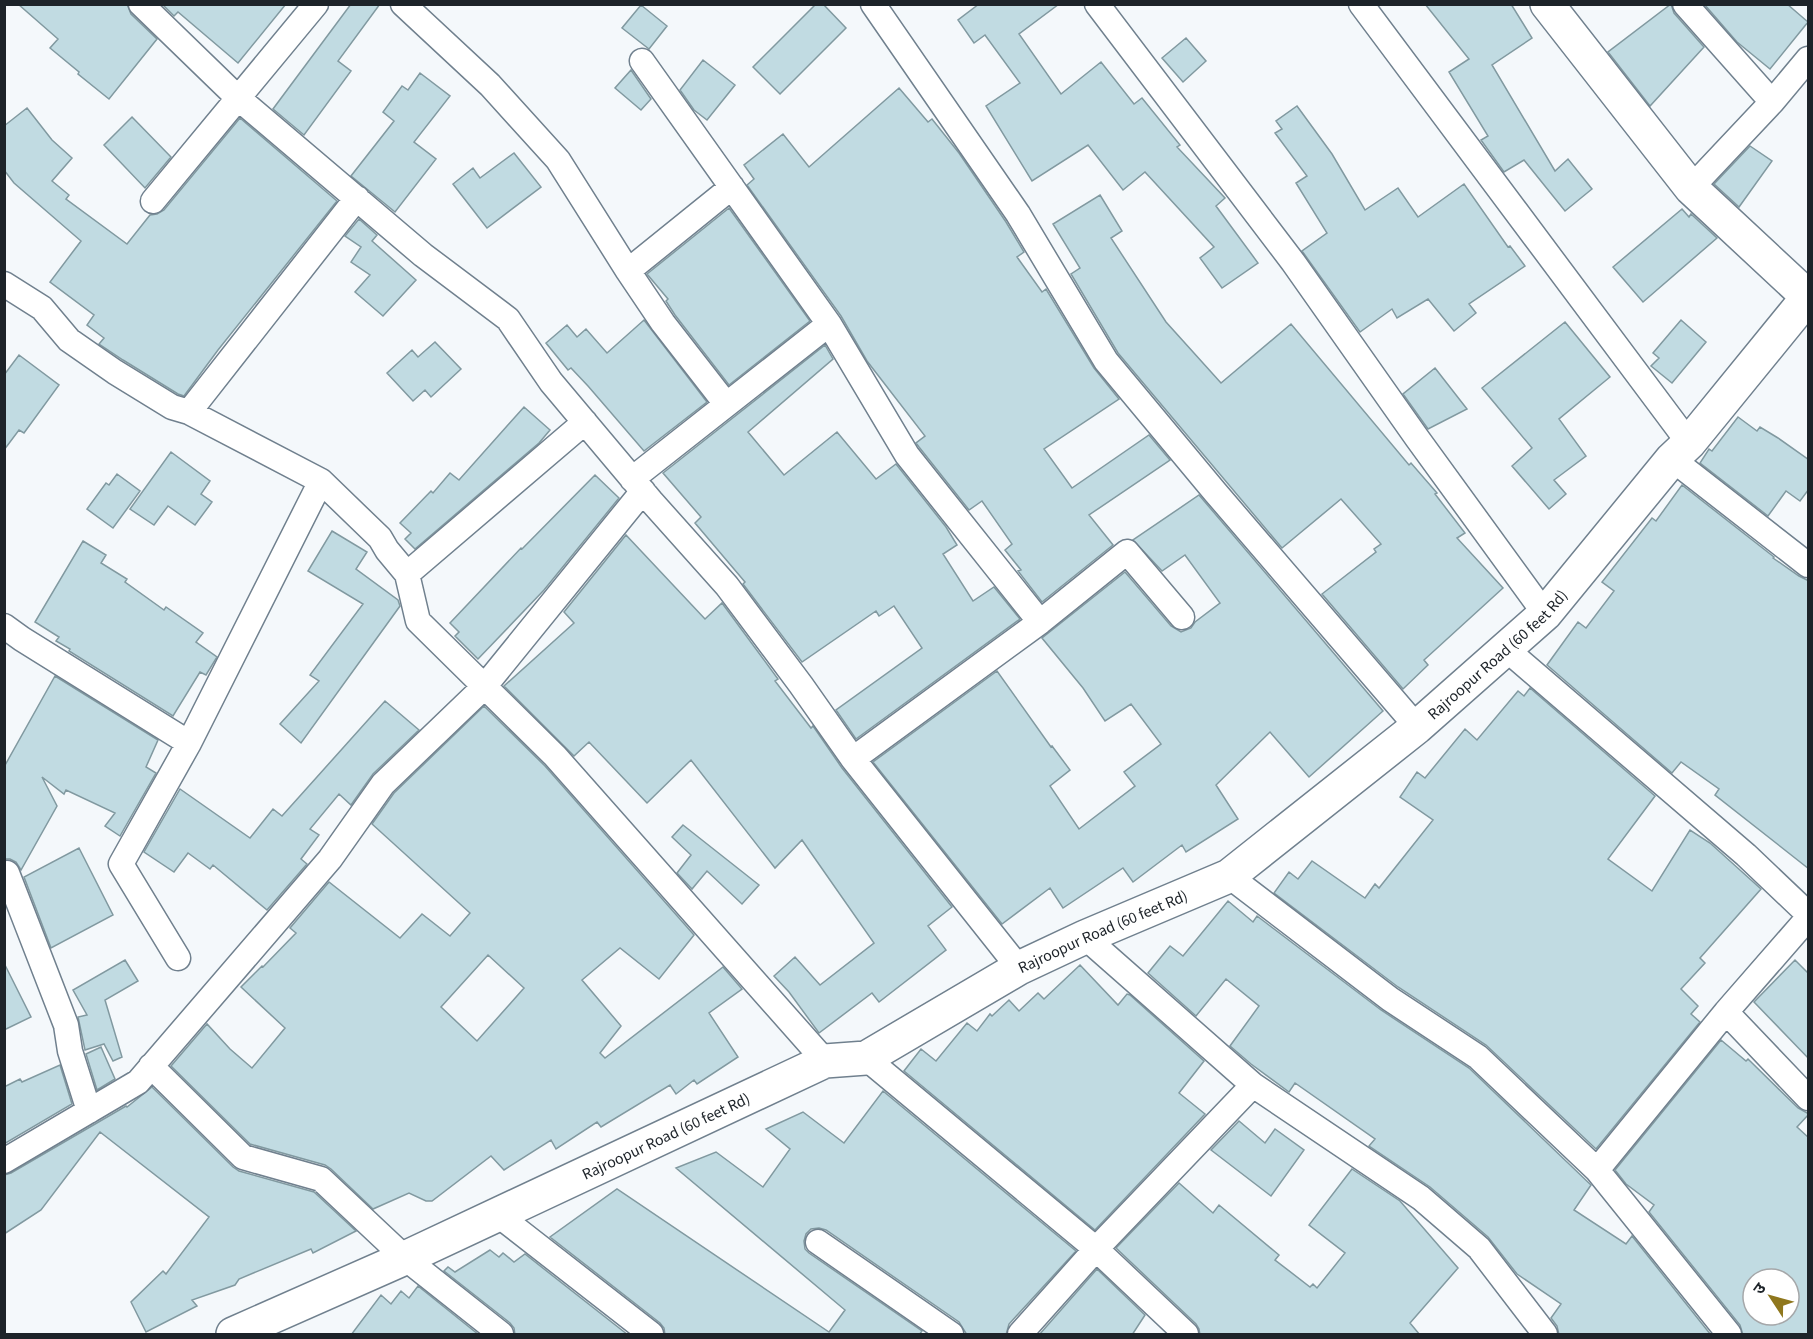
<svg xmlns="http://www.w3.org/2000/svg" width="1813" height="1339" viewBox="0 0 1813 1339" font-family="'Source Sans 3','Noto Sans Devanagari',sans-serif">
	<rect width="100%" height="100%" fill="#f4f8fb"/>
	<path fill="#c1dbe2" stroke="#8199a0" stroke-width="1.5" fill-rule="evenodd" d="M18,4H127L131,14L157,39L109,99L78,74L79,72L50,48L58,39Z
		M162,4H286L238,63L178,12L174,16Z
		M351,4H380L338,61L351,71L304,135L273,109Z
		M816,4H823L846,28L780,94L753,67Z
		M979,4H1059L1019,34L1061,94L1101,62L1134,104L1142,98L1180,145L1177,147L1225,198L1216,206L1258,263L1222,288L1200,258L1214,247L1145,172L1123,190L1088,145L1032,181L986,106L1020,83L985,35L974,43L958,20Z
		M1425,4H1511L1532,38L1492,65L1555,171L1568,159L1592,189L1565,211L1524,160L1504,172L1481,140L1488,136L1449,72L1469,59Z
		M1671,4L1674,13L1704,47L1650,106L1608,52Z
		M1704,4H1787L1808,22L1770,69L1737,42Z
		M641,5L667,26L649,49L622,28Z
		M1186,38L1206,61L1183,82L1162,58Z
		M703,60L735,85L707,120L694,110L680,90Z
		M631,70L651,99L641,110L615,88Z
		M420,73L450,96L414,142L436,159L395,212L351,176L394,121L383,112L402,86L408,90Z
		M899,88L928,122L932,119L959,153L1006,222L1024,252L1017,257L1042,292L1046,289L1094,368L1119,399L1044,449L1072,488L1149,435L1170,460L1089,515L1113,545L1042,602L1018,571L1021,570L1005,550L1012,544L982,501L969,510L919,447L916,443L925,436L867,361L841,316L747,185L754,179L744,165L783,134L809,167Z
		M1297,106L1332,154L1365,210L1398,188L1418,217L1464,184L1508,247L1510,246L1525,266L1469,304L1476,313L1454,331L1428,299L1397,318L1392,309L1360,332L1302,251L1327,233L1296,183L1307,176L1275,133L1282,129L1276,121Z
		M27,108L52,140L72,158L52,181L69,195L66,199L127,244L150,215L157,214L164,210L240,118L337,201L218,350L184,396L178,394L123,360L99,344L104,338L87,325L94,315L50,282L81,241L14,183L4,170V126Z
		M132,117L171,157L145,188L104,145Z
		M1750,146L1772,161L1739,207L1714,184Z
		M514,153L541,187L487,228L453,184L473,168L480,178Z
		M1100,195L1122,231L1111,238L1166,322L1221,383L1291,324L1409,465L1411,463L1437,493L1435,494L1465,533L1457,538L1503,588L1424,660L1428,665L1403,689L1322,594L1376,552L1374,549L1381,544L1341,499L1282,548L1118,353L1071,274L1080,268L1053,224Z
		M729,208L810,321L729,385L675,315L666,301L668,299L647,274Z
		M1682,209L1689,217L1691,214L1717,238L1643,302L1613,267Z
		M359,219L377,235L372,241L416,280L383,316L355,292L370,275L351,262L361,247L345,236Z
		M644,320L707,402L644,451L588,386L571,368L568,370L546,343L567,325L577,337L586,329L607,353Z
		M1681,320L1706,342L1672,383L1651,366L1659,358L1653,353Z
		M1565,322L1610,377L1559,419L1586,456L1554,480L1566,494L1549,509L1512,466L1532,448L1482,388Z
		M435,342L461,369L431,397L425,390L413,401L387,373L412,350L418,357Z
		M825,345L833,359L748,432L784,475L837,432L876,479L896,464L946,527L957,545L943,554L973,601L994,587L1020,619L856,739L836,710L922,648L894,606L879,616L876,611L802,662L743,584L745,582L695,523L701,517L663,473Z
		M19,355L59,385L24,433L19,430L4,450V375Z
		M1435,368L1467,409L1428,429L1403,394Z
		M524,407L550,430L539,443L415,549L405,539L411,533L400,523L431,491L433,493L450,473L459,480Z
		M1738,417L1757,431L1760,427L1778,438L1809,460V489L1800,501L1786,491L1768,516L1700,463L1709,449L1712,451Z
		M171,452L210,481L201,494L212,502L195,525L168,506L154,525L130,509Z
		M117,474L140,491L113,528L87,509L106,483L109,485Z
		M595,475L619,498L544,590L478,659L455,636L459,632L450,623L521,548L522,549Z
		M1682,485L1774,557L1773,558L1799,576L1809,581V869L1715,795L1719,789L1681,762L1672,773L1547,665L1578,622L1586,628L1614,591L1602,582L1652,518L1656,521Z
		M1199,495L1383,711L1309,777L1270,732L1216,785L1238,819L1186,852L1182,845L1133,882L1123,868L1063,908L1050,888L1002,924L873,762L997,671L1051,747L1052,746L1070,770L1050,786L1079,829L1135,786L1124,772L1161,744L1131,704L1105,721L1083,688L1042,638L1125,572L1171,626L1181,632L1191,628L1195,622L1220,603L1185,555L1162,571L1133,540Z
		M332,531L367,552L356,569L398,600L400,606L301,743L280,724L319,681L310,675L363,604L308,571Z
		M626,535L705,619L722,603L778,679L775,681L811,728L813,726L842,768L952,907L928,926L946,950L879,1002L872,993L819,1033L789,992L774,976L795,957L820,985L874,943L802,840L775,868L691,760L647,803L589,742L574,756L504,686L574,623L564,612Z
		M83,541L106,555L101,563L127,579L125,582L164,610L166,607L203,633L196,642L217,657L206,675L200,672L173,716L69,651L70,649L56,641L59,637L35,622Z
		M55,676L158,740L146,767L156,773L120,836L105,826L115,813L66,790L64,794L42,777L57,806L21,870L16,862L10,859H4V767Z
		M1530,688L1655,796L1608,859L1652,891L1690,830L1710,843L1761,889L1700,958L1705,963L1681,989L1698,1006L1691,1014L1700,1022L1596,1149L1486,1045L1398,987L1274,893L1289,872L1298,879L1312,861L1365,898L1375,884L1379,888L1433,820L1400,797L1417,772L1425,778L1465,729L1477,740L1518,691L1524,696Z
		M385,701L419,730L373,774L351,805L339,794L310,829L319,835L301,859L307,864L267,910L213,865L210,869L188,853L174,872L144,852L180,789L250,838L273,809L282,816Z
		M484,706L545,766L694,935L659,979L620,948L582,980L621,1026L600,1053L605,1058L723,967L742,989L709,1013L738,1057L697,1084L694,1080L676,1094L670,1085L601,1127L597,1122L556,1149L551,1140L504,1170L491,1156L432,1201H426L409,1193L373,1209L331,1169L325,1165L250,1144L171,1066L207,1024L230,1049L252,1068L285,1028L241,987L262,966L263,967L296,933L290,928L329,882L400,938L422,914L450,936L470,913L372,824L394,793ZM488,955L524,988L477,1041L441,1007Z
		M683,825L759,885L742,904L707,871L692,889L677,873L691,855L672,837Z
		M79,848L113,915L51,948L24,877Z
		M1228,901L1253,922L1257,916L1381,1010L1469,1068L1591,1185L1574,1210L1626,1244L1632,1236L1711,1335H1559L1557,1326L1551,1318L1561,1304L1517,1274L1488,1237L1430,1187L1369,1146L1375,1139L1295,1083L1289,1092L1251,1064L1230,1046L1259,1006L1226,979L1196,1016L1148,973L1170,946L1183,956Z
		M125,960L138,981L105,1000L122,1057L113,1061L104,1044L85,1050L78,1017L87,1015L73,990Z
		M1795,960L1809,974V1059L1754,1002Z
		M4,963L31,1017L4,1030Z
		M1080,965L1118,1005L1127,994L1130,995L1204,1061L1179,1093L1205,1114L1095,1230L904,1071L921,1049L936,1061L967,1023L977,1031L990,1014L992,1016L1009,1000L1019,1011L1038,993L1044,999Z
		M1721,1040L1746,1061L1748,1059L1798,1108L1809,1114L1797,1127L1809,1138V1335H1743L1740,1325L1649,1212L1654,1205L1626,1184L1615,1170ZM1753,1279H1789V1315H1753Z
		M101,1047L115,1079L97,1090L86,1054Z
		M60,1065L72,1104L4,1144V1087L20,1079L22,1082Z
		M152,1087L233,1167L239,1171L314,1192L356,1231L313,1253L311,1249L239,1279L235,1285L192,1300L197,1306L146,1332L131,1302L163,1271L166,1274L209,1217L100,1132L41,1210L4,1234V1175L11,1173L126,1106L127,1107Z
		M883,1091L1076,1251L1009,1324L1006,1335H967L959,1322L826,1230L819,1228L811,1229L806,1234L804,1241L805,1249L809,1253L922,1331L919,1335H665L664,1328L660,1323L550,1237L617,1189L829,1332L845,1310L676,1168L716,1152L763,1187L790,1149L766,1129L803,1112L844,1143Z
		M1239,1121L1265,1143L1275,1129L1304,1150L1271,1196L1211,1150Z
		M1352,1169L1400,1201L1458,1268L1410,1323L1420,1335H1200L1199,1329L1196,1324L1116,1248L1179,1183L1213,1213L1219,1205L1279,1255L1275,1260L1310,1287L1313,1284L1317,1288L1345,1253L1309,1225Z
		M490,1250L499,1257L503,1253L514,1262L525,1254L628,1335H515L514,1328L510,1323L444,1271L448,1267L455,1272Z
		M1097,1269L1145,1315L1132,1335H1039Z
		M418,1286L479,1335H351L381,1295L391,1304L401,1291L409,1298Z"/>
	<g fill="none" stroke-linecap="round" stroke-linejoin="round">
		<g stroke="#70808e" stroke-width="27">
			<path id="street" d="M141,4L238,98L423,255L508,319L551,382L651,501L727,586L801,685L853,759L1019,968
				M403,4L490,85L558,160L628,271L663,323L726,404
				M873,4L1018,214L1106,361L1215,492L1417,727
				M1097,4L1293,262L1417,438L1545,614
				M1361,4L1689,443
				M1685,4L1772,102
				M1691,188L1772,102L1808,59
				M153,201L316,4
				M628,271L732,187
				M4,284L42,308L69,340L115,372L172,407L189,412L321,481L380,538L387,550L407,574L418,621L555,756L825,1061
				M829,324L907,455L1040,622
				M189,412L357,198
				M1672,459L1808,565
				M632,479L829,324L642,61
				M407,574L585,422
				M4,626L22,639L189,743
				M1506,649L1746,855L1808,914
				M853,759L1040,622L1127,552L1182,617
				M4,874L7,873L66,1025L70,1051L89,1111
				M1229,876L1390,999L1478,1057L1597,1170L1729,1334
				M1808,918L1726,1012L1808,1098
				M1085,937L1253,1085L1421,1198L1479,1248L1545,1334
				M178,958L121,864L189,743L321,481
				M866,1058L1096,1249L1186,1334
				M151,1066L243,1157L321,1179L405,1258L501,1334
				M4,1161L138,1082L330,859L383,784L484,687L643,491
				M1597,1170L1726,1012
				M497,1214L651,1334
				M818,1242L951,1334
				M1020,1334L1096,1249L1253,1085"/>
		</g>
		<g stroke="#70808e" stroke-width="36">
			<g id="secondary">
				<path d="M1547,4L1691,188L1808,297"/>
				<path id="s1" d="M233,1334L405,1258L825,1061L866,1058L1019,968L1085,937L1229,876L1417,727L1545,614L1672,459L1689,443L1808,297"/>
			</g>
		</g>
		<use href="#street" stroke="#fff" stroke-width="24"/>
		<use href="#secondary" stroke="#fff" stroke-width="33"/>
	</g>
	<g text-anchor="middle" stroke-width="6" stroke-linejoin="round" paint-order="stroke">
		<g font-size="16" fill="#1d2329" stroke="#fff">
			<text dy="6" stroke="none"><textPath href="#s1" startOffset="1448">Rajroopur Road (60 feet Rd)</textPath></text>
			<text dy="6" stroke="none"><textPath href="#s1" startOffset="962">Rajroopur Road (60 feet Rd)</textPath></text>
			<text dy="6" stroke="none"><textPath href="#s1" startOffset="476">Rajroopur Road (60 feet Rd)</textPath></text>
		</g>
	</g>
	<rect width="1813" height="1339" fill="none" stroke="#1d2329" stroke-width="12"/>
	<g transform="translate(1771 1297) rotate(306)"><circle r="28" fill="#ffffff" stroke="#a5a7a9" stroke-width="1.5"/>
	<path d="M0-4.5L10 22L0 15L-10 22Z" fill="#8f771d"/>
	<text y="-9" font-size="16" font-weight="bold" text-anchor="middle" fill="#1d2329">उ</text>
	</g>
</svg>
